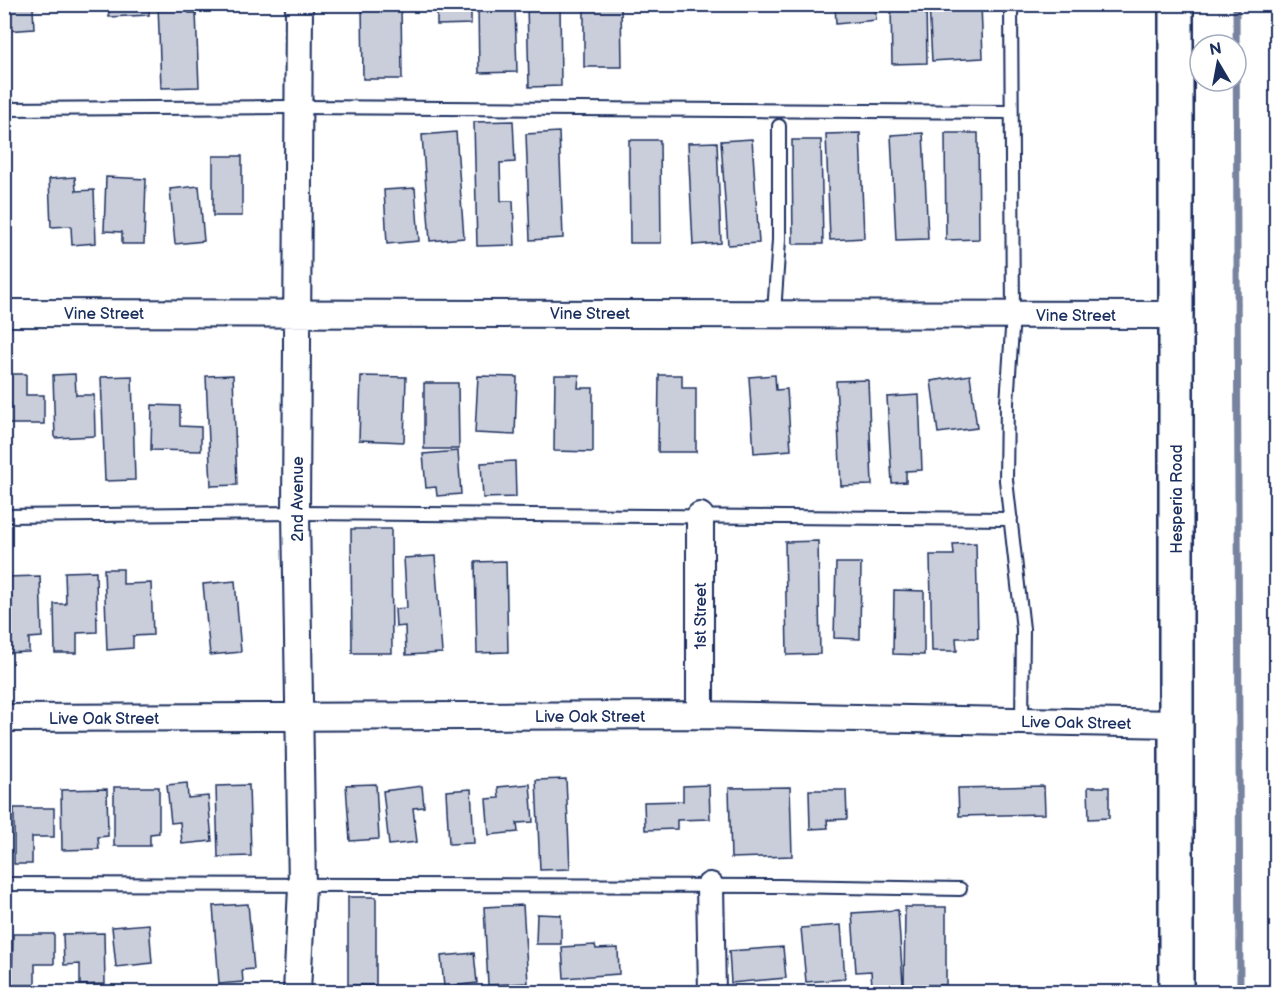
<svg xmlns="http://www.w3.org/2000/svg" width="1281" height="997" viewBox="0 0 1281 997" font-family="'Balsamiq Sans',sans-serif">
	<rect width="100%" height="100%" fill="#fff"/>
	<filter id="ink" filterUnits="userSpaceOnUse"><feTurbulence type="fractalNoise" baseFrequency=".0167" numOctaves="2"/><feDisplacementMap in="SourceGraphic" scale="12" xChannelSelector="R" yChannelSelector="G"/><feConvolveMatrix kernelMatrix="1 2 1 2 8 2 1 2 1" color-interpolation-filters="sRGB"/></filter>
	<g filter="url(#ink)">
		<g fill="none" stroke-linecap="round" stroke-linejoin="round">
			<path stroke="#77839f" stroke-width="7" d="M1236,4L1240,992"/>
		</g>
		<path fill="#caceda" stroke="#1b2f5e" stroke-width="1.5" d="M5,4H42V7L33,8L34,29L6,31Z
			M109,4H149V15L109,17Z
			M158,4H188L189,13H196L199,87L161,88Z
			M362,4H401L402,79H363Z
			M437,4H471V24L437,25Z
			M478,4H501V9H515L517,72L479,73Z
			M527,4H560L561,86L529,87Z
			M584,4H621L622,67H584Z
			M835,4H875L876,20L836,24Z
			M891,4H926L927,63L892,64Z
			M929,4H981L983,58L932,61Z
			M513,121L515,162L500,163L501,201H513L515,245L477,246L474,122Z
			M456,132L464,238L430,241L422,135Z
			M559,132L563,238L530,240L526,134Z
			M860,133L864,238L830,240L826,134Z
			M923,133L928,239L896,240L891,135Z
			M945,133H978L979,239L946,240Z
			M752,139L759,243L728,245L721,141Z
			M629,140H660L661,243H630Z
			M792,140H821L823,244H793Z
			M717,142L721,243L693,245L688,143Z
			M213,156H242V216H213Z
			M75,177L76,191L94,190L96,243L72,245L71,226L51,227L49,179Z
			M106,177L146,179L144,244H122V232L104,231Z
			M199,186L204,241L175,244L170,189Z
			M415,188L419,241L387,244L384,190Z
			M4,374H26V395H44V424H4Z
			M75,374L76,395H94L95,436L55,438L53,375Z
			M233,375L237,485L211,486L206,376Z
			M555,375H579L578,388H593V452L554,451Z
			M659,375H682V388H696V452H658Z
			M775,375L776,390L787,389L791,450L754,453L749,377Z
			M970,375L977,428L938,433L931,381Z
			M132,376L135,480L105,481L101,377Z
			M361,376L406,377L404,442L359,440Z
			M478,376L517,377L515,435L475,433Z
			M868,380L872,485L841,486L836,381Z
			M424,383H458L459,449H424Z
			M919,395L922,470L906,471V482L892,483L887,397Z
			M152,405L180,406V426L201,427V451L151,450Z
			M458,451L461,494L437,496L436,487L426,488L423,454Z
			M515,461L516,497L483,498L481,463Z
			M351,529H391L392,653H352Z
			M818,541L820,654L787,655L785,542Z
			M976,543L978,638H956L957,651H932L930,555H954L953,544Z
			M435,556L442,653L406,655L405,626L396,627L395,609L407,608L404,558Z
			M506,561L508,652L477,653L475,562Z
			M836,563H861L860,639L834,638Z
			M104,569H123V584L151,583L153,635L133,636V648L107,650Z
			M96,571L97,632L77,633V653H55L54,604H66L65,572Z
			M40,576L42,637L29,638V652L4,653V577Z
			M235,581L241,652L210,655L203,584Z
			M894,590L924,591V655L893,654Z
			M566,779L570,869L540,870L536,780Z
			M187,783L188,798L208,796L212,841L182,844L180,822L171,823L167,785Z
			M376,784L379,839L350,841L346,785Z
			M530,784L533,822L517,823L518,832L489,835L486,799L499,798L498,787Z
			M249,785L251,856L218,857L216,786Z
			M709,785L710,819L677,820V829L645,830L644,802L683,801V786Z
			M422,786L424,807L413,808L417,842L389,845L383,791Z
			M1044,786L1045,814L959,816L958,788Z
			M114,787H159V833L150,834V846H114Z
			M790,787L792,856L731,858L729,788Z
			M1088,787H1109V818L1089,819Z
			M107,789L108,836L98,837L99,849L62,850L61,790Z
			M471,789L474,843L449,844L446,791Z
			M809,790H846L847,819L827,820L828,828L810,829Z
			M14,808H54V837H32V864H14Z
			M348,897H376V985H348Z
			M248,904L254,969L242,970L243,982L219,984L213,906Z
			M523,905L528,983L488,985L484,907Z
			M905,907H946V985H904Z
			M898,910L903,984L872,986L871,971L856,972L852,913Z
			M537,914L561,915V944H536Z
			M149,924L152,963L116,967L112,927Z
			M841,925L845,979L806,982L801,928Z
			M104,933L105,984L80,985V964L64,965L63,934Z
			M13,934H54V964H35V985H12Z
			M595,945L596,949L618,948L619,974L564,978L562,947Z
			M783,947L786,978L731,983L729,951Z
			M474,953L477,983L444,987L441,956Z"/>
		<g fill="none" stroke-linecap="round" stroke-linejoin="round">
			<g stroke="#1b2f5e" stroke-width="16">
				<path id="service" d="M1011,4L1013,315L1007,403L1006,480L1023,629L1022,721
					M4,109L298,107L1010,112
					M774,313L779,240V126
					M4,516L296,513L1011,519
					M4,884L780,886L960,889"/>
			</g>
			<g stroke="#1b2f5e" stroke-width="30">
				<path id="minor" d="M4,313L1176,315
					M700,516V715
					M4,718L700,715L1176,724
					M710,886L712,992
					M297,992L302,887L296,513L299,4"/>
			</g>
			<g stroke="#1b2f5e" stroke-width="38">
				<path id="secondary" d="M1176,992V4"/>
			</g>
			<use href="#service" stroke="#fff" stroke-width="12"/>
			<use href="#minor" stroke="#fff" stroke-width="26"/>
			<use href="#secondary" stroke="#fff" stroke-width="33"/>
		</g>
	</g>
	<g text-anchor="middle" stroke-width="5" stroke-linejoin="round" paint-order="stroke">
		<g font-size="16" fill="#1b2f5e" stroke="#fff">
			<text x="104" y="319">Vine Street</text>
			<text x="590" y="319">Vine Street</text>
			<text x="1076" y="321">Vine Street</text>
			<text transform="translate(297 499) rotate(-90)" y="6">2nd Avenue</text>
			<text transform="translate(1176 499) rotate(-90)" y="6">Hesperia Road</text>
			<text transform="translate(700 616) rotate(-90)" y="6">1st Street</text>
			<text x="590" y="722">Live Oak Street</text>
			<text x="104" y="724">Live Oak Street</text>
			<text transform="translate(1076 722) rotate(1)" y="6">Live Oak Street</text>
		</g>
	</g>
	<rect width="1281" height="997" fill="none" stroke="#fff" stroke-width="24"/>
	<rect x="12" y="12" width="1257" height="973" fill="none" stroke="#1b2f5e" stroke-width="2" filter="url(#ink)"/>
	<g transform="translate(1218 63) rotate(350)"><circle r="28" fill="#ffffff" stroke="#a4acbf" stroke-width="1.5"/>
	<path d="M0-4.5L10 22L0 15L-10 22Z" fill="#1b2f5e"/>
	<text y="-9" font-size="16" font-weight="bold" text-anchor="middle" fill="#1b2f5e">N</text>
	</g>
</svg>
